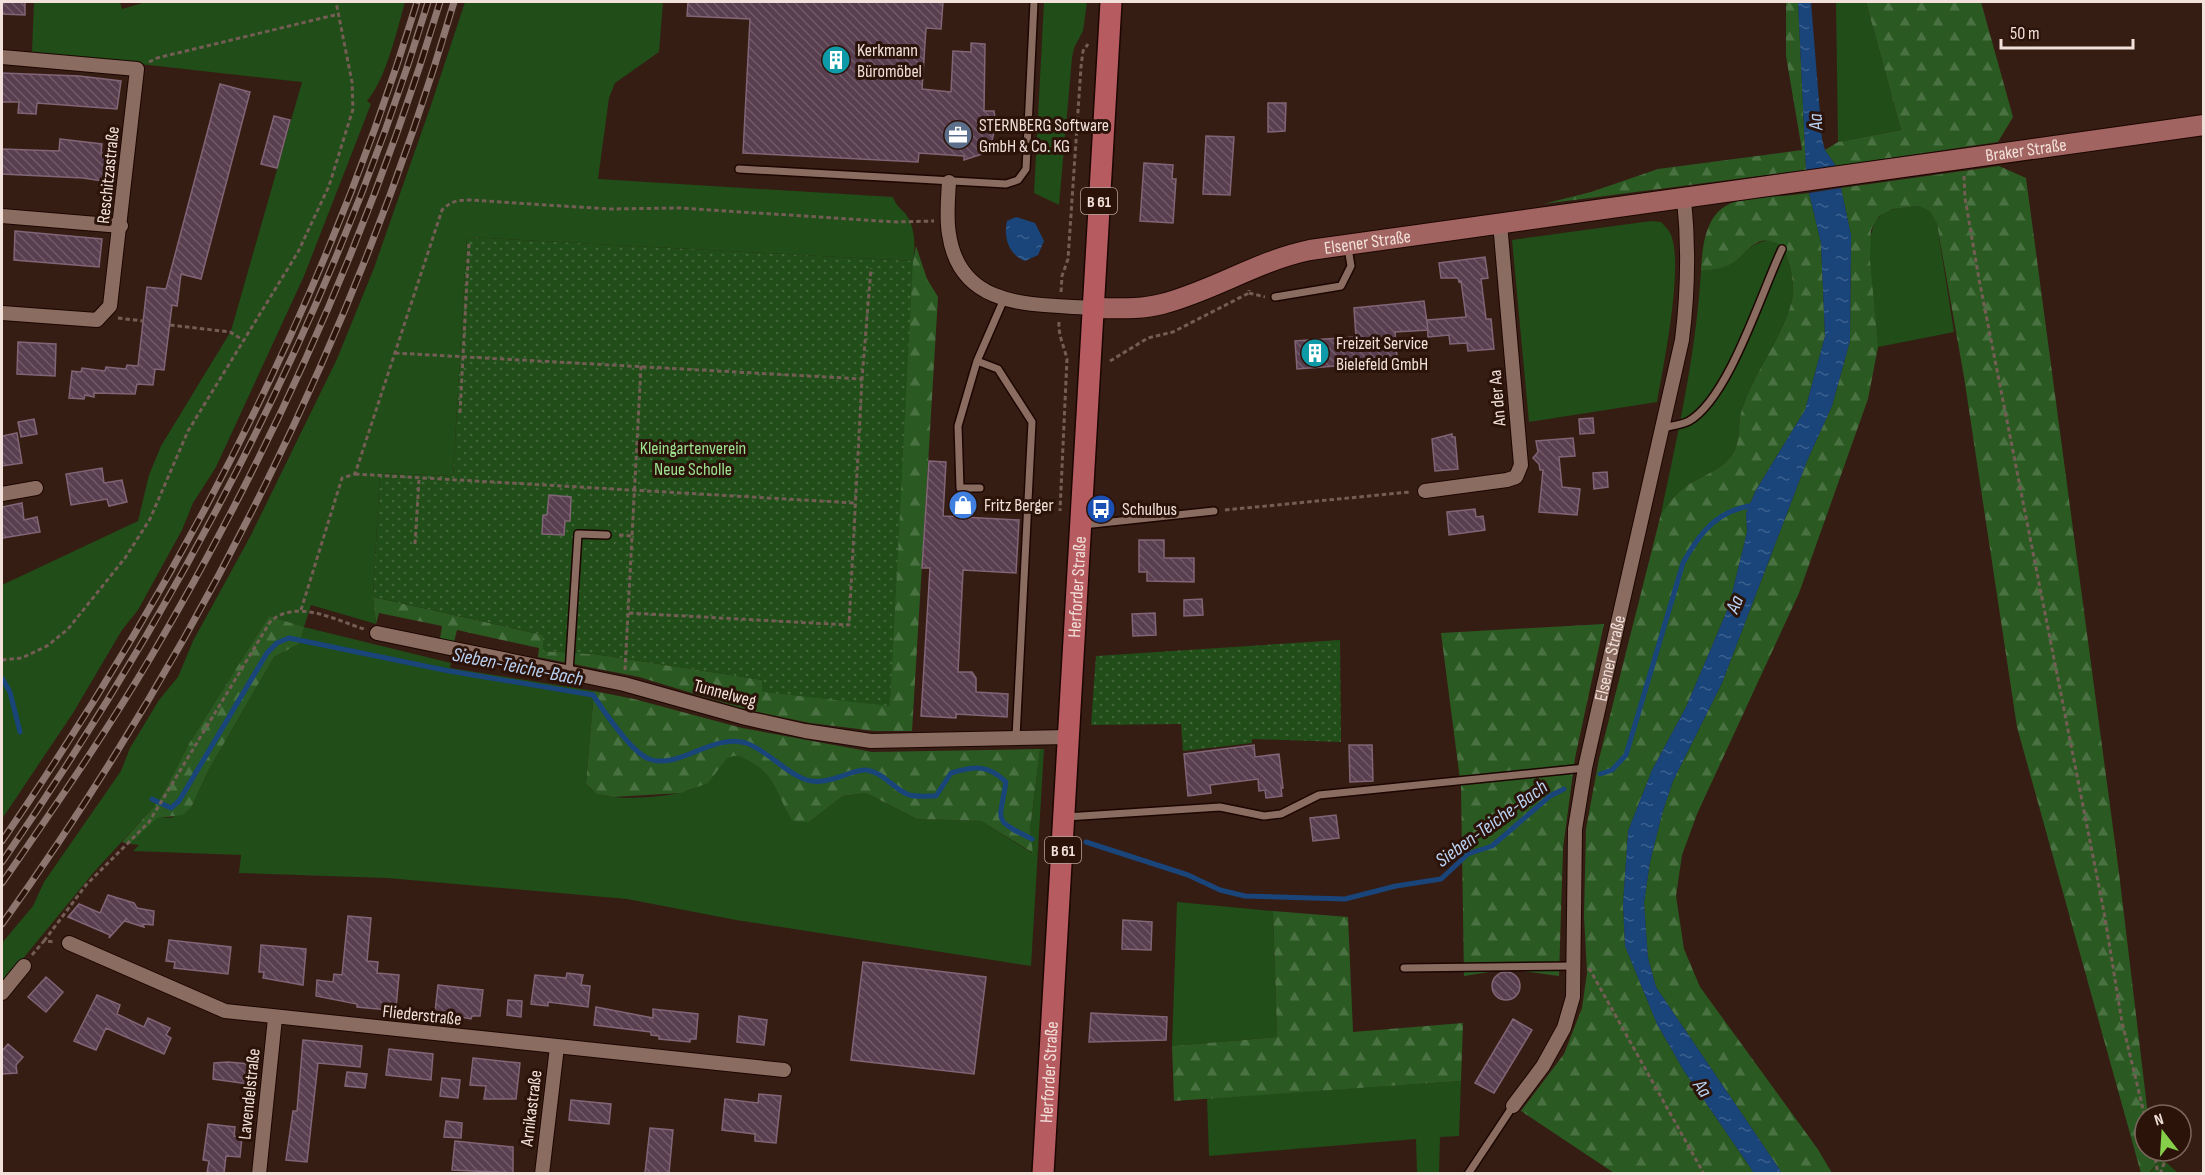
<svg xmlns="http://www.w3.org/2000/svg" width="2205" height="1175" viewBox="0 0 2205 1175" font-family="'Sofia Sans Condensed',sans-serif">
	<defs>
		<pattern id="forest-firs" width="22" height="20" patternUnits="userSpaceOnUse" patternTransform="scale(1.5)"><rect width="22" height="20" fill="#2a5a21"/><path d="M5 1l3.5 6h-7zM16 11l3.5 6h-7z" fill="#497141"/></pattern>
		<pattern id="garden-dots" width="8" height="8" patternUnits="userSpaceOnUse" patternTransform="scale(1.5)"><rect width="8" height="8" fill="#204d18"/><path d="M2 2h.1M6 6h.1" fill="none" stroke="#416639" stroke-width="1.8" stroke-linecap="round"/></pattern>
		<pattern id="water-ripples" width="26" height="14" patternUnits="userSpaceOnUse" patternTransform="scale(1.5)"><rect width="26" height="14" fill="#19457b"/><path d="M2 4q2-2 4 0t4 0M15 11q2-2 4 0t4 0" fill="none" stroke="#3b608d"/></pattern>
		<pattern id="building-back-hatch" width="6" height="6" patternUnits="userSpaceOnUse" patternTransform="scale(1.5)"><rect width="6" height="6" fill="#583e4e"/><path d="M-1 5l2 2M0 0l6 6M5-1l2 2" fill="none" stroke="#705a67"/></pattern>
	</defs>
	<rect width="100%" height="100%" fill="#361d14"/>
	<path fill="#204d18" d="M34,2H120L122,9L146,2H405C397,30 386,79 367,101L371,104L304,276L216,467L193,503L182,530L138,610L122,630L73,713L2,819V585L138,521L149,475L161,446L231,331L302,82L32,52Z
		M465,2H663L659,52L615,83L609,98L598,179L893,197C896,205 898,206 904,212C915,224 916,246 913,261L467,237L453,476L380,473L373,597L376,624L311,605L304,627L451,663L450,668L594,691L586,784C589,787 593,791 597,793C611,802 683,797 696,787C708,779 715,766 726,758C740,749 765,768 773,779C780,789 784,802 788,813L809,822L843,796L866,793L917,819L981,821L1032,853L1030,830L1040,749H1044L1031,966L736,920L627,899L387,878L239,873L241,855L133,851L139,845L130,844L157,817L171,818L192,806L208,771L274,657L299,644L303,627L269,616L190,742L159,801L94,872L2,984V943L33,906L44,882L121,771L130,748L159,700L178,677L193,641L251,535L337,359L374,268L430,108Z
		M1044,2H1087L1083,31L1074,48L1072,58L1059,205L1034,193Z
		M1836,2H1866L1901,130L1838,142Z
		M1919,206L1930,210L1937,224L1954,332L1878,347C1875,318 1859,238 1879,217C1888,207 1906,208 1919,206Z
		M1651,221L1661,222C1664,225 1668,229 1670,233C1685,261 1663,368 1657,402L1529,422L1512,240Z
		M1772,240L1783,246C1789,261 1796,284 1792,300C1784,335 1754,372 1742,409C1736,428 1743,444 1728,460C1716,472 1702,476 1689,484C1677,492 1669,503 1661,514C1678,433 1696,354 1701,271C1711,270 1721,269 1730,264C1748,255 1747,242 1772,240Z
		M1177,902L1273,911L1277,1037L1172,1046Z
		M1461,1081L1459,1136L1440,1137L1439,1173H1417L1416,1139L1209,1156L1207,1098Z
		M2161,1158L2178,1173L2149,1174Z"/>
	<path fill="url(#forest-firs)" d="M1786,2H1798L1806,170L1543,204L1591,192L1658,169L1802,150L1786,56Z
		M1866,2H1981L2013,117L1998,142L1836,166L1825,150L1838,142L1901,130Z
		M1999,166L2026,178L2119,873L2148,1115H2145V1151H2159L2161,1158L2149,1173H2141L2017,727L1964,377L1937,224L1930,211L1919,206L1893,209L1879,216L1871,230L1870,260L1878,347L1868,399L1799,593L1697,814L1682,855L1676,896L1684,949L1700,987L1817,1148L1832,1173H1782L1656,987L1648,958L1644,903L1650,862L1662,814L1673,781L1722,683L1807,461L1832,406L1850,341L1851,235L1841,188Z
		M1809,193L1821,243L1825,336L1805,410L1756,490L1746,513L1747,532L1729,606L1686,707L1652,770L1628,831L1623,904L1625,946L1657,1024L1684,1071L1754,1173H1614L1521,1111L1564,1054L1582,1008L1587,973L1584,916L1586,829L1599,759L1661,514C1669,503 1677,492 1689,484C1702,476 1716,472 1728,460C1743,444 1736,428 1742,409C1754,372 1784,335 1792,300C1796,284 1789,261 1783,246C1756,232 1753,248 1734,262C1724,269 1712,270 1701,271C1705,184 1743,203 1809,193Z
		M916,246L927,279L938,297L912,731H875L810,723L748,710L639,677L538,657L539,648L457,630L454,642L440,639L442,626L379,613L376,624L373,597L543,635L544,651L594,654L763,680L762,692L913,261Z
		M269,616L304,627L299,644L274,657L208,771L192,806L183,815L157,818L130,844L122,842L159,801L190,742Z
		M1604,624L1575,758L1563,848L1559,976L1508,969L1464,976L1461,787L1441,633Z
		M594,691L634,699L742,728L872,752L1040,749L1030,830L1033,853L981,821L917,819L866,793L843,796L809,822L793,821C778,800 777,777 753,763C743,758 738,753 727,758L708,783L681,793L613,797L597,794L586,784Z
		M1273,911L1348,917L1353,1032L1463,1023L1461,1081L1174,1101L1172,1046L1277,1037Z"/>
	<path fill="url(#garden-dots)" d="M467,237L913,261L890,706L762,692V680L594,654L543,651V635L373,597L380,473L453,476Z
		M1340,640L1341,742L1252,739V743L1183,751L1181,724L1091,725L1096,656Z"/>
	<path fill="url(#water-ripples)" d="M1798,2H1811L1822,139L1825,150L1836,166L1806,170Z
		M1841,188L1851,235L1850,341L1832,406L1807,461L1722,683L1673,781L1662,814L1650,862L1644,903L1648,958L1656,987L1782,1173H1754L1684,1071L1657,1024L1625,946L1623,904L1628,831L1652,770L1686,707L1729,606L1747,532L1746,513L1756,490L1805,410L1825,336L1821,243L1809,193Z
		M1016,217L1035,223L1044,241L1038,255L1025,261C1009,255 1003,237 1007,221Z"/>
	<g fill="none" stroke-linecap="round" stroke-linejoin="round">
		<path stroke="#19457b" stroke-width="5" d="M2,678L10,692L20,732
			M1600,774L1612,770L1626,755L1683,563C1700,532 1718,509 1756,505
			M152,799L171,808L179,801L267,653L277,643L289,638L449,671L593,695C603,710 632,753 649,759C679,770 712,733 746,743C767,750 783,771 804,779C826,788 850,769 866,770C884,772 893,789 909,795C917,797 928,796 936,796L951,773C974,766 988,764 1006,782C1000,822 991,819 1032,839
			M1086,842L1188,875L1220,890L1245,896L1345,899L1396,886L1441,879L1468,854L1492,846L1550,796L1564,789"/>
	</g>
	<path fill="url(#building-back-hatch)" stroke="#816576" stroke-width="1.5" d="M2,2H25V15L2,14Z
		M688,2H943L941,29L926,28L922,89L951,92L953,51L971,52V43L985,44L984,111H994L996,125L991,144L994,147L982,154L964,160V156L919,153L918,162L743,153L750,19L687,16Z
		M2,73L79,76L121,81L117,109L37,103L36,114L18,113L19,102H2Z
		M220,84L250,92L201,279L181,274L177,306L172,305L164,370L155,369L153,385L137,384L135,394L94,393V397L85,395L84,399L69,398L72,371L81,372L82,368L105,371L106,367L126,369L127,365L138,366L147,287L166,289Z
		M1268,103H1286L1285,131L1268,132Z
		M274,116L290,120L277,168L261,164Z
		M1206,136L1234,137L1230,195L1203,194Z
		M60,139L102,144L101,153L112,155L109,182L83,178L2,174V149L59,151Z
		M1144,163L1173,165L1172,179H1176L1173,223L1140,221Z
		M15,231L102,239L99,267L14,260Z
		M1485,257L1488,278L1481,279L1486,319H1491L1494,349L1468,351L1467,343L1450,344L1449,335L1428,337L1427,320L1466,317L1461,281L1459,282L1458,278H1441L1439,263Z
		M1424,301L1428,330L1395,332L1397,358L1335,362V366L1297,369L1295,341L1356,337L1354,308Z
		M18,342L56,344L55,376L17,374Z
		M1593,418L1594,433L1580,434L1579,419Z
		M34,419L37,434L21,437L18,422Z
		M17,433L22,463L2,466V436Z
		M1452,434V437H1455L1458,469L1435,471L1432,439Z
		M1573,438L1575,456L1559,457L1562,487L1580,489L1577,515L1539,512L1543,470H1540L1539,464L1533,458L1538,452L1536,441Z
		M929,461L946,462L943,516L1019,520L1016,573L963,570L958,672H972L976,678V692L1008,694L1007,717L956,714V718L921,716L930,568H922Z
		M102,468L104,483L122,480L127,502L109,506L107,499L71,505L66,474Z
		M1607,472L1608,487L1594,489L1593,473Z
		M549,495L571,497L570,521H565L564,535L542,534L543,515H547Z
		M22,503L24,520L37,517L40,532L2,538V507Z
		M1475,509L1476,517L1483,516L1485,530L1449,535L1447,512Z
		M1139,540H1164V558H1194V582L1147,581V572H1139Z
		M1202,599L1203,615L1184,616V600Z
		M1155,613L1156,635L1133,636L1132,614Z
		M1254,745L1255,757L1279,754L1283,788H1281L1282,796L1266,798L1265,790L1259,791L1258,779L1210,785L1211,793L1188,796L1184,754Z
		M1349,745H1372L1373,781L1350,782Z
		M1336,815L1339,838L1313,841L1310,818Z
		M108,895L134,903L137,908L154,911L153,925L143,924L144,927L125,921L127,918L109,938L110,935L68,917L79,904L100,913Z
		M348,916L371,918L367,961L378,962L377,973L399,975L396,1008L388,1007V1010L357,1007V1004L316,996L317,980L333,982L334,974L342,975Z
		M1123,920L1152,922L1151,950L1122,949Z
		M169,940L231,947L228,974L174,968L175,962L166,961Z
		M261,945L306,949L303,985L263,978L264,972H259Z
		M863,962L986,977L974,1074L851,1060Z
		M1492 986a14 14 0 1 1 28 0a14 14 0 1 1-28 0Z
		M567,973L583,975L581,985L590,986L588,1007L548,1002V1006L531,1004L535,975L566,978Z
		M46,977L63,992L46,1012L28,997Z
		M438,985L483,990L480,1016H472L471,1019L435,1012Z
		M97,995L120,1005L117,1014L144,1027L148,1018L170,1028L166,1035L171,1038L164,1054L106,1028L96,1050L74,1041Z
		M508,1000L522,1001L521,1017L507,1015Z
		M596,1007L653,1018V1009L698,1014L696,1039H690V1042L659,1039V1036L651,1035V1032L594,1025Z
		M1091,1013L1167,1017L1166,1040L1089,1042Z
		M739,1016L767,1020L764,1045L737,1042Z
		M1513,1019L1532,1030L1494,1093L1475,1083Z
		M303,1040L362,1046L360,1067L318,1063L307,1162L286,1160L293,1111H297Z
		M8,1044L23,1057L16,1065L17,1073L2,1074V1051Z
		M389,1049L433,1054L431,1080L386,1075Z
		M473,1058L520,1063L516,1099H484L486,1086L470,1085Z
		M228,1062L250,1064L248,1084L213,1079L214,1063Z
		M347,1072L367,1074L365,1088L345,1086Z
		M442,1078L460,1080L458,1098L440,1096Z
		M759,1094L781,1096L776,1143L755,1141V1134L722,1130L725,1099L758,1103Z
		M571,1100L611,1104L609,1124L569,1120Z
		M446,1121L462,1123L461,1138L444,1137Z
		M208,1124L235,1127L234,1136L242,1137L240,1157L226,1156L224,1173H207L209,1161L203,1160Z
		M650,1128L673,1130L669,1173H645Z
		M455,1141L513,1147V1173L452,1170Z"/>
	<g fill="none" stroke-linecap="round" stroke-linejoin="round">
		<g stroke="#1c0601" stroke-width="10">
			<path id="service" d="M739,169L1006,184L1018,180L1026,169L1034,2
				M1275,297L1341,286L1351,266L1348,248
				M1004,299L977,361L998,369L1032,422L1016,737
				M977,361L958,426L960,488H980
				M1662,428C1671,426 1682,425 1689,421C1729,398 1761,293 1782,249
				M1083,525L1214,511
				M569,673L578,534L607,535
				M1066,817L1220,807L1264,816L1281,814L1319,795L1585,768
				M1404,968L1574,966
				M1468,1174L1513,1106"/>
		</g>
		<g stroke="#1c0601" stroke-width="16">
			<g id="minor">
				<path d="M2,57L137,69L110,306L97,320L2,313"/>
				<path d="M949,182C948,199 946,217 949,234C960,310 1033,304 1093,308"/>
				<path d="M2,216L121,226"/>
				<path d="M1425,491L1507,480L1516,477L1521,465L1500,223"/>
				<path d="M2,494L36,488"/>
				<path d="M377,633L624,684L746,718L805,731L871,741L1069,737"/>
				<path d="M69,943L225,1011L784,1070"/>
				<path d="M2,993L24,966"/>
				<path id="s1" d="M1513,1106L1543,1066L1564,1028L1573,997L1575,829L1585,768L1682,340C1688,292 1689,247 1684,199"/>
				<path d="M259,1174L275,1018"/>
				<path d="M542,1174L557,1047"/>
			</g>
		</g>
		<g stroke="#1c0601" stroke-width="22">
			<g id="secondary">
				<path id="s2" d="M1093,308C1116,308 1140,310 1162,304C1213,291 1257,261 1310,250L2204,125"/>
			</g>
		</g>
		<g stroke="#1c0601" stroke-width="24">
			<g id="primary">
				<path id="s3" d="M1043,1174L1111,2"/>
			</g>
		</g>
		<path stroke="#735d55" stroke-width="3" stroke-dasharray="4.5 3" stroke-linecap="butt" d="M149,62L157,58L339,14
			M1964,176L1965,198L1979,279L2104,912L2122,1022L2145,1117
			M1061,292L1062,276L1068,259L1081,67L1083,51L1088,44
			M1249,293L1265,297
			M118,318L143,321
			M1059,322C1058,335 1064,346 1067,359L1060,511
			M170,325L230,332L243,340
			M395,353L862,379
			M1110,361L1148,338L1173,332L1249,293V290
			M460,413L469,243
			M355,474L855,503
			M1225,510L1410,492
			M619,535L632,536
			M415,544L419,480
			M301,610L342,478L355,474L442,210C451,201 458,200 470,200L609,209L680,208L896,222L934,221
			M629,613L849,625L862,379L871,268
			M2,660L22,658L47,646L68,629L125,558L150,519L188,431L298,252L329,186L353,109L352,82L336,2
			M625,670L641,366
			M44,941L86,885L149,822L270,622C296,598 335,620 364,629
			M32,955L44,941L55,942
			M1589,968L1704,1174
			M2154,1151L2158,1174
			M2160,1174L2165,1161"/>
		<use href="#service" stroke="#8b6c61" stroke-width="7"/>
		<use href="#minor" stroke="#8b6c61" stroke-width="14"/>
		<use href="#secondary" stroke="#a16461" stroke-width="20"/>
		<use href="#primary" stroke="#b65c60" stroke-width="21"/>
		<g stroke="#8c766f" stroke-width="7">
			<path id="rail" d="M2,841C179,584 326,301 417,2
				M2,862C184,598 334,310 428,2
				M2,883C54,808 106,733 152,655C273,449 371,230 440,2
				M2,924C201,646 358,330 454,2"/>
		</g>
		<use href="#rail" stroke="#2b130a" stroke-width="4.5" stroke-dasharray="14" stroke-linecap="butt"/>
	</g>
	<defs>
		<g id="building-disc" transform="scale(1.5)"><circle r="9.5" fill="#0f9aa8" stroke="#2b130a"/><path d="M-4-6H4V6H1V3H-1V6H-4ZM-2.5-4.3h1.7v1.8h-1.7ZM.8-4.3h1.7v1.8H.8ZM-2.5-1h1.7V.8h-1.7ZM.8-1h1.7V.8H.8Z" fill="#fff"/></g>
		<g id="office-disc" transform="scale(1.5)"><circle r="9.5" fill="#5c6f8a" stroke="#2b130a"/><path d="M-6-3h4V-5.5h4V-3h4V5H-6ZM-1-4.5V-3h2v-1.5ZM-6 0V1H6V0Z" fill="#fff"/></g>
		<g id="shop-disc" transform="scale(1.5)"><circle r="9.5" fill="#3f7fe0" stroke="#2b130a"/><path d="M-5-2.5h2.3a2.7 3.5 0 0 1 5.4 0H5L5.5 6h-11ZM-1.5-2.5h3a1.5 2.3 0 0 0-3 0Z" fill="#fff"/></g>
		<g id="bus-disc" transform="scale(1.5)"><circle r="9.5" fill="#1a4fb4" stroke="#2b130a"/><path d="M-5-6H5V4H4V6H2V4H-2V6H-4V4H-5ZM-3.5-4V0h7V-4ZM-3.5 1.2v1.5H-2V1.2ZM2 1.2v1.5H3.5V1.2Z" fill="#fff"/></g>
	</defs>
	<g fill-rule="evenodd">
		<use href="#building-disc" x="836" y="60"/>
		<use href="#office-disc" x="958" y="135"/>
		<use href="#building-disc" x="1315" y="353"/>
		<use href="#shop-disc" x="963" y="505"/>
		<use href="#bus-disc" x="1101" y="509"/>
	</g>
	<g text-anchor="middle" stroke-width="6" stroke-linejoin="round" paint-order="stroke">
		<g fill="#2b130a" stroke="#b6a29c" stroke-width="1.5">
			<rect x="1081" y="188" width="36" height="26" rx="4.5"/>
			<rect x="1045" y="837" width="36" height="26" rx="4.5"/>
		</g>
		<g font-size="16" font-weight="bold" fill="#f2e0da">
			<text x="1099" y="207">B 61</text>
			<text x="1063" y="856">B 61</text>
		</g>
		<g font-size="18" fill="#f2e0da" stroke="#2b130a" text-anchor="start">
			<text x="857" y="56">Kerkmann<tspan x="857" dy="21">Büromöbel</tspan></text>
			<text x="979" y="131">STERNBERG Software<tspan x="979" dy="21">GmbH &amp; Co. KG</tspan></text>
			<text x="1336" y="349">Freizeit Service<tspan x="1336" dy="21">Bielefeld GmbH</tspan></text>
			<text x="984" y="511">Fritz Berger</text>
			<text x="1122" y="515">Schulbus</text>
		</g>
		<g font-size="18" fill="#f2e0da" stroke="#2b130a">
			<text dy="6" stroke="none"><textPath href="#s2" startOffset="950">Braker Straße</textPath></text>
			<text transform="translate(108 175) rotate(-84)" y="6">Reschitzastraße</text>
			<text dy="6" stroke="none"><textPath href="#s2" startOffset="285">Elsener Straße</textPath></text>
			<text transform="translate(1497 398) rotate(-95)" y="6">An der Aa</text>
			<text dy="6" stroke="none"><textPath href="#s3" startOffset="588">Herforder Straße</textPath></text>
			<text dy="6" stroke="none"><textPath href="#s1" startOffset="468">Elsener Straße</textPath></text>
			<text transform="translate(725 693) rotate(15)" y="6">Tunnelweg</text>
			<text transform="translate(422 1015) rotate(6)" y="6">Fliederstraße</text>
			<text dy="6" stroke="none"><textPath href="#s3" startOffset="102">Herforder Straße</textPath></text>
			<text transform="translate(249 1094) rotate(-84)" y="6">Lavendelstraße</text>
			<text transform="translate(531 1108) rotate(-83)" y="6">Arnikastraße</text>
		</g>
		<g font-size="18" fill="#9ce28f" stroke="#2b130a">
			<text x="693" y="454">Kleingartenverein<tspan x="693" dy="21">Neue Scholle</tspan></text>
		</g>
		<g font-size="20" font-style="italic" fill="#b9d2f3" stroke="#2b130a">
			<text transform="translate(1815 122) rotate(-94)" y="7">Aa</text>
			<text transform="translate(1734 604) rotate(-67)" y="7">Aa</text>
			<text transform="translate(518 666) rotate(11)" y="7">Sieben-Teiche-Bach</text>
			<text transform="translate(1491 823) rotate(-36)" y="7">Sieben-Teiche-Bach</text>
			<text transform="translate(1703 1088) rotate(56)" y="7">Aa</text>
		</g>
	</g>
	<rect width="2205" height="1175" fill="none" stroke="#f2e0da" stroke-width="6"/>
	<g transform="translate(2163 1133) rotate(343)"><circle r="28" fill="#2b130a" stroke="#7b655d" stroke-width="1.5"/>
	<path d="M0-4.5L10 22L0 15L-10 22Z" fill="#86cf4b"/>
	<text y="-9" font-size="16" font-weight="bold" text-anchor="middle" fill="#f2e0da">N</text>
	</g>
	<path d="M2001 39v9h132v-9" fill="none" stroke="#f2e0da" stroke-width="3"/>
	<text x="2010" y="39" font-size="18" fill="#f2e0da" stroke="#2b130a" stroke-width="4.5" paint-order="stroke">50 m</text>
</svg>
